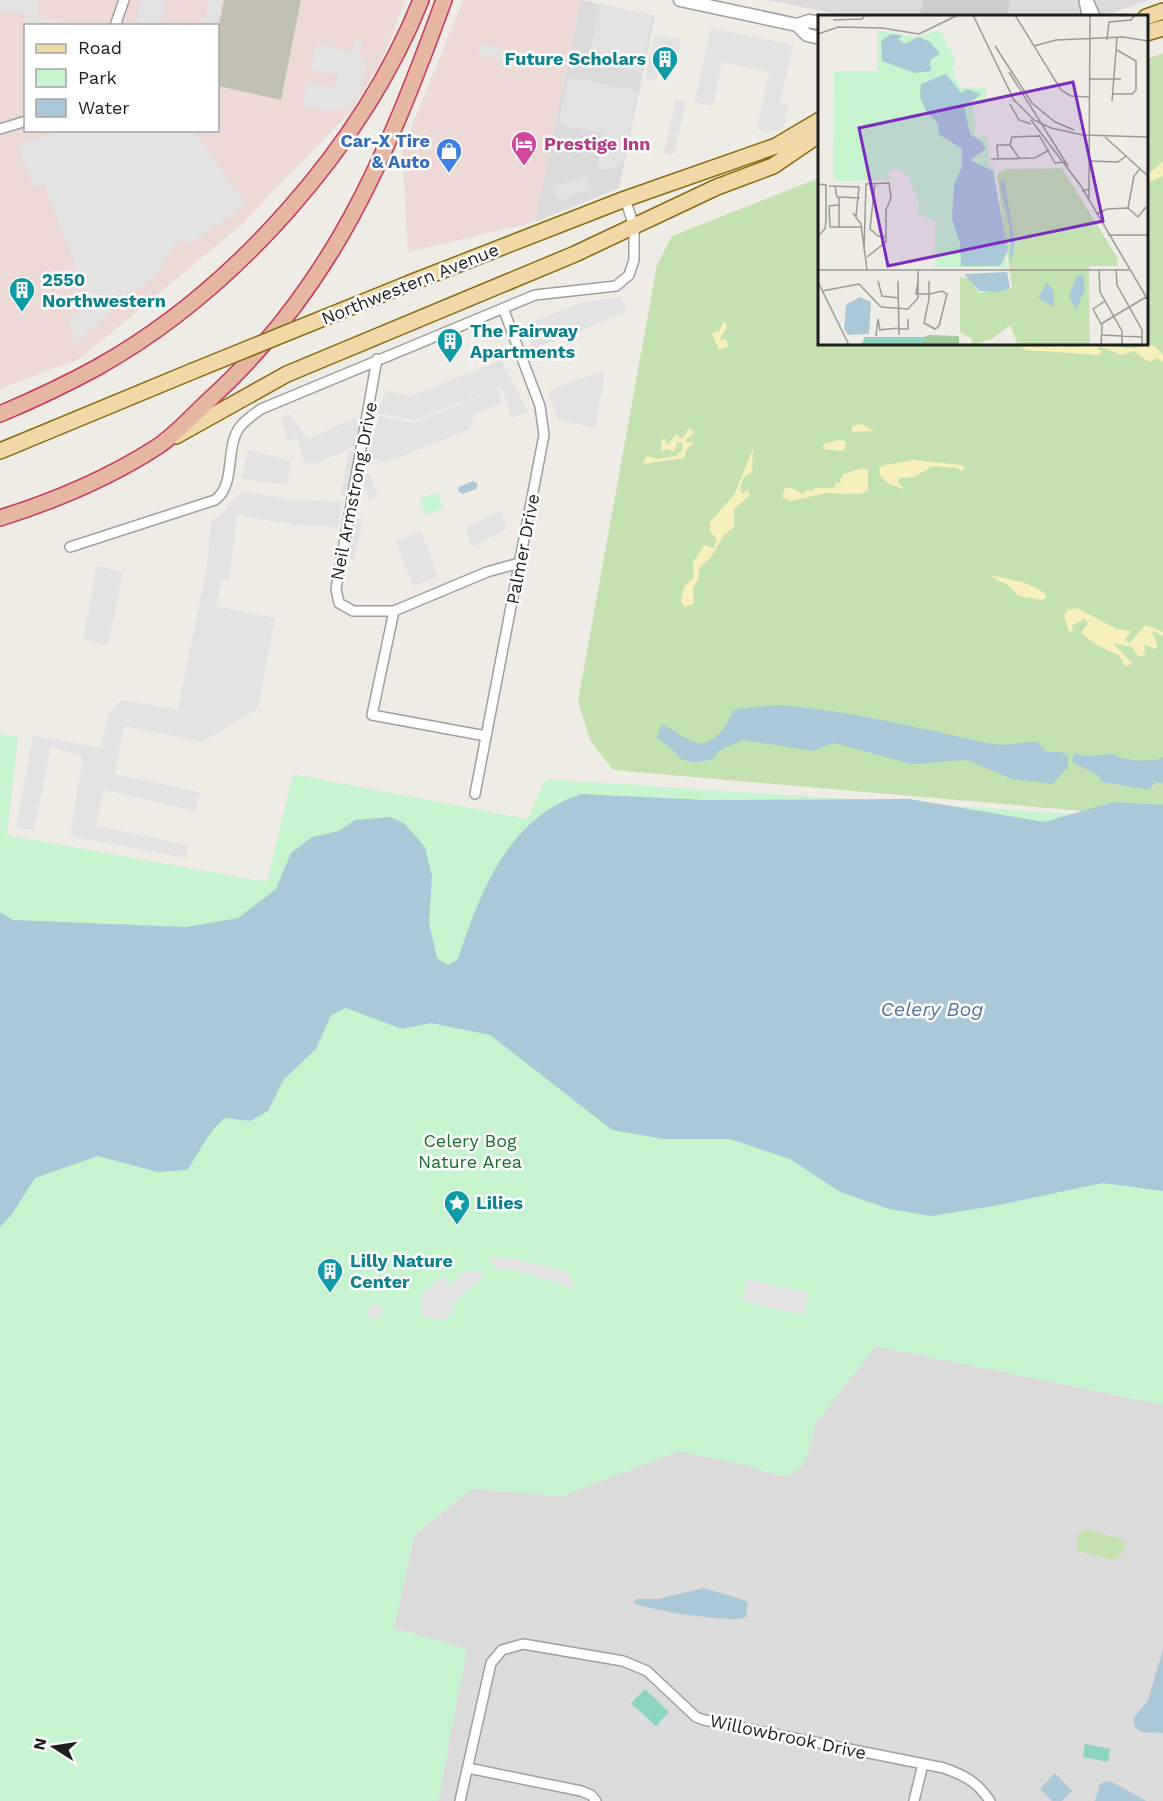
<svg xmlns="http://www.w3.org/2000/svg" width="1163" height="1801" viewBox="0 0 1163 1801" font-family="'Work Sans',sans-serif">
	<rect width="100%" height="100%" fill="#eeece5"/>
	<path fill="#dcdbdb" d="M581,0L655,16L619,188L535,222Z
		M767,0H923L919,16H848Z
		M1010,0H1149L1103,16H1007Z
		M876,1346L1163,1405V1801H438L467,1649L394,1628L414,1536L471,1489L563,1496L678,1451L750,1466L780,1476L802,1466L810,1448L815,1424Z"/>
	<path fill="#edd9d6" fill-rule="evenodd" d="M0,0H405L386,52L352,110L241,225L81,358L0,389ZM26,26H218V130H26Z
		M463,0H581L535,222L408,252L402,150Z"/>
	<path fill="#ccc" d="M923,0H1010L1007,16H919Z"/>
	<path fill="#c0c1b2" d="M224,0H301L281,100L218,86V29Z"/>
	<path fill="#c4e2b1" d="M1163,53V818L613,770L590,740L578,701L657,265L672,236L819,178L820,344H1146L1147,59Z
		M1085,1529L1122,1539L1125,1544L1122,1555L1113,1560L1077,1551V1535Z"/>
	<path fill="#f7f0ba" d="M1163,161V176L1147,183V176Z
		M726,322L727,328L719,340L726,339L728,347L719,350L712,334L715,331L719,332L722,324Z
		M1020,344H1067L1070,347L1088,344L1134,348L1150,345L1155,346L1163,355V362L1157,358L1149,362L1134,351L1121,355L1099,346L1098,348L1102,352L1099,355L1025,350Z
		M862,424L874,431L852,432V426Z
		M689,428L694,432L685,441L688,443L692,441L693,443L687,449L684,458L643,464L647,456L656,459L676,456L683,449L682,443L677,442L675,452L667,449L661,452L662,439H665L668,445L676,434L682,439Z
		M839,440L846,442L844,451L822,449L824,444Z
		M753,449L752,472L744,477L740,488L742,494L748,490L750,495L734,509V527L724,535L711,557L699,568L698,579L693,588L694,604L685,607L681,602L684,587L694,577L693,563L704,545L713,548L717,540L710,531V522L734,495Z
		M914,460L962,465L965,469L961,471L957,468L933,466L914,477L899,478L898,482L905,489L890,485L880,475L879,468L885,465Z
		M863,468L868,470V490L860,494L827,493L791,501L782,497L785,488H791L803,494L807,490L815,491L814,488H835V483H843L840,481L843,474Z
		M991,576C1003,576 1043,586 1047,597L1043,600L1019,596L1009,586Z
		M1077,608L1117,629L1131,631L1125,639L1129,644L1145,625L1163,632V636L1152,631L1158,647L1155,649L1144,644L1145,653L1143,656H1138L1132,647L1113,643L1133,664L1125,666L1120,656L1097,645L1081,633L1088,624L1085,619L1072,625L1073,631L1069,632L1064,616L1068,610Z"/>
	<path fill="#c7f3cf" d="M437,492L444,508L426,515L419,499Z
		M0,734L18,737L7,835L267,882L293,774L527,819L546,779L1163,820V1405L876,1346L815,1424L810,1448L802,1466L790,1475L780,1476L750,1466L678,1451L563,1496L471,1489L414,1535L394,1628L467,1649L438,1801H0Z"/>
	<path fill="#8cd4bf" d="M645,1689L669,1712L656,1726L631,1703Z
		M1085,1744L1110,1749L1108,1762L1083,1757Z"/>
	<path fill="#e2e2e2" d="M0,0H38V19L73,25H26L28,15L0,9Z
		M141,0H166L160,25H136Z
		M209,0H222L217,25H203Z
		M601,4L653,15L641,72L588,60Z
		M711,28L793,45L780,104L788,106L783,128L766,132L757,130L769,72L722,62L713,106L695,102Z
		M654,35L681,39L675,68L660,65L656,81L645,79Z
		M355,40L362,42L359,59L367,62L360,90L349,108L331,111L302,105L307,82L335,88L338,75L311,69L316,44L352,52Z
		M480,44L516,52L514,62L478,54Z
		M568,77L638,91L622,165L605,170L597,168L604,134L558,124Z
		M676,100L686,102L674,155L664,153Z
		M62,130L194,131L245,205L189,244L183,237L174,246L156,274L76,342L68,319L81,312L90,303L44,184L33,186L18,145Z
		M587,175L592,189L558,201L552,187Z
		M621,297L627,312L533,349L524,325L584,302Z
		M501,360L528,412L512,418L501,387L415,420L377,413L386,391L411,396Z
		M605,370L596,428L558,420L548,391Z
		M498,389L501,403L476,413L468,430L387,462L368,458L379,416L414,423Z
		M289,413L308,439L357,417L358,445L318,463H305L297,438L288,441L281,417Z
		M248,450L291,461L287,485L241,479Z
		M348,451L358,453L353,497L341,495Z
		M370,474L378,496L369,499L362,477Z
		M241,491L291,500L342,501L338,527L294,525L237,515L229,581L222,579L216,606L275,618L258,708L203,742L124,726L115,774L200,792L196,811L104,790L96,826L188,845L186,858L70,836L83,757L51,746L34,830L16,828L33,736L101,747L108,716L120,700L178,709L207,567L211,520L218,518Z
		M500,511L507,529L472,547L465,528Z
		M353,518L363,519L354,560L345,559Z
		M421,531L438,577L413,586L396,541Z
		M97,566L123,572L108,645L83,639Z
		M489,1257L521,1260L569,1272L575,1289L515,1270L496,1269Z
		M468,1269L485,1275L449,1307L457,1309L443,1320L422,1317L421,1294L446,1274L447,1288Z
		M747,1279L808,1293L804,1315L743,1301Z
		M376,1303L385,1311L372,1321L366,1313Z"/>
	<path fill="#aac8d7" d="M473,481L478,484L476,489L463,494L458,491L459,487Z
		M776,705C850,710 921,729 993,744C1008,747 1023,740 1038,742L1046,752H1062L1068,756V767L1053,784L1012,779L967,760L911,764L834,743L814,751L743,740L719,751L712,760L692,762L681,759L671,748L657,738L661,725H664C690,740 703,757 726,725C730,719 730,714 736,709Z
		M1074,753L1086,756L1113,754C1122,761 1154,763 1163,757V783L1155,782L1150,790L1102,782L1098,775L1072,762Z
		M581,794L705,800L909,799L1044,822L1114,802L1163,805V1191L1103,1183L994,1206L931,1216L889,1209L840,1192L790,1159L730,1139H664L612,1130L490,1035L431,1023L402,1029L346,1008L331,1015L316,1049L284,1079L268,1111L250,1121L225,1118C207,1132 201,1151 187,1170L158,1172L98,1156L35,1178L12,1214L0,1227V912L13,920L186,927L238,918L276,889L291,853L312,837L339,831L355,820L390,817L405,824L425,847L432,876L429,923L437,958L448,965L458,959C481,891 507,819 581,794Z
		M704,1588L744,1600L748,1603L746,1617C734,1624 648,1610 633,1603L636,1599H658Z
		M1163,1649V1733L1142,1732L1135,1728L1133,1719L1148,1700Z
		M1055,1773L1072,1791L1062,1801H1052L1040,1789Z
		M1106,1781L1114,1783L1146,1801H1095L1100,1784Z"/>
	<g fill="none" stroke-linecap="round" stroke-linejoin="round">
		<g stroke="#9f9f9f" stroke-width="12">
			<path id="minor" d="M1084,0L1087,16
				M1088,0L1095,16
				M115,26L124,0
				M0,129L26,121
				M377,359L336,589L339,603L353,611H394
				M70,547L215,500C236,485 225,449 239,428C245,420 253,415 261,409L535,295L616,286L629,275L634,260V226L625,199
				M486,736L372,715L394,611L487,572L519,563
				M475,794L544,435L540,406L503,308
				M468,1768L581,1791L591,1795L596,1801
				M460,1801L491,1663L502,1650L523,1644L623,1661L647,1671L696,1717L704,1720L944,1768C966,1776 977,1782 990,1801
				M914,1801L923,1764"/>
		</g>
		<g stroke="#9f9f9f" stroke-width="15">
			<path id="tertiary" d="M680,0L797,25L807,35L820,38
				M797,25L809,21L820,23"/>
		</g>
		<g stroke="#876b11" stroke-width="18">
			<path id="primary" d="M1146,17L1163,11
				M1146,33L1163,28
				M410,283L625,199L776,146L820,120
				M176,436L287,374L575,254L717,187L773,166L820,134
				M0,451L193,371"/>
		</g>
		<g stroke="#c6385b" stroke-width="18">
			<path id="trunk" d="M0,414C33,400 67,384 98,367C235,290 363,145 421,0
				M0,518C54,501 109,478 157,447C175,435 191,417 207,402C333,288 387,156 444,0"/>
		</g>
		<use href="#minor" stroke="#fff" stroke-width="9"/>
		<use href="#tertiary" stroke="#fff" stroke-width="12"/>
		<use href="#primary" stroke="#f1d8a7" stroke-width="15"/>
		<use href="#trunk" stroke="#e7b6a2" stroke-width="15"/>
		<g stroke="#876b11" stroke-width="18" stroke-linecap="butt">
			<path id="primary-bridge" d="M193,371L410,283"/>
		</g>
		<use href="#primary-bridge" stroke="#f1d8a7" stroke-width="15"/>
	</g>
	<defs>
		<g id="building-pin" transform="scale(1.35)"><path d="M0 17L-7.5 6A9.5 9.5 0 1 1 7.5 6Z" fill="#0f9aa8" stroke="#fff"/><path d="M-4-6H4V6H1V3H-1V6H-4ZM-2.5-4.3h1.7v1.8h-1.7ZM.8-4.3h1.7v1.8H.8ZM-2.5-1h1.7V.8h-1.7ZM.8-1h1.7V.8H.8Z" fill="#fff"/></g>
		<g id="hotel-pin" transform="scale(1.35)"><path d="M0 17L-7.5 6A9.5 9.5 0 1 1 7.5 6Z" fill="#d1479c" stroke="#fff"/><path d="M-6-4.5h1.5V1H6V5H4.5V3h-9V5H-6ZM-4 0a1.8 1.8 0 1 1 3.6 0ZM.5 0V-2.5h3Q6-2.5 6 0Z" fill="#fff"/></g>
		<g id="shop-pin" transform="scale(1.35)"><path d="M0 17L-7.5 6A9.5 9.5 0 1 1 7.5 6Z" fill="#3f7fe0" stroke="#fff"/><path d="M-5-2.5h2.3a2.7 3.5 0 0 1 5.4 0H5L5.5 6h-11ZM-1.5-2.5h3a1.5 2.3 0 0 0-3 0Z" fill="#fff"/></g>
		<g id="sight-pin" transform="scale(1.35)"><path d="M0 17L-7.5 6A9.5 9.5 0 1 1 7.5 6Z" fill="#0f9aa8" stroke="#fff"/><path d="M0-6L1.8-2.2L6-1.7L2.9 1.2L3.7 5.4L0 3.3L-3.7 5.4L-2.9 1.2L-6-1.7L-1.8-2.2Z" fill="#fff"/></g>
	</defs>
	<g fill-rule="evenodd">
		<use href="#building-pin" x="665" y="59"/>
		<use href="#hotel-pin" x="524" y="144"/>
		<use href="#shop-pin" x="449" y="151"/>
		<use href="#building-pin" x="22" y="290"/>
		<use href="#building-pin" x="450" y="341"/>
		<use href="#sight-pin" x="457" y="1203"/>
		<use href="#building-pin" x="330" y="1271"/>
	</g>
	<g text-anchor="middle" stroke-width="5" stroke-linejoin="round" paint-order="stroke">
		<g font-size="18" font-weight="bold" fill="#0d838f" stroke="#fff" text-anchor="start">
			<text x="646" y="65" text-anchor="end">Future Scholars</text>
			<text x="42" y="286">2550<tspan x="42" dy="21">Northwestern</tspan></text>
			<text x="470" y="337">The Fairway<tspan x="470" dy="21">Apartments</tspan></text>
			<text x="476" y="1209">Lilies</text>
			<text x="350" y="1267">Lilly Nature<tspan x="350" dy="21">Center</tspan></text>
		</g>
		<g font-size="18" font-weight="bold" fill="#366cbe" stroke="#fff" text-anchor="end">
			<text x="430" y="147">Car-X Tire<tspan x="430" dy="21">&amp; Auto</tspan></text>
		</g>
		<g font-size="18" font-weight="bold" fill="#b23c85" stroke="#fff" text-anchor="start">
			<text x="544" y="150">Prestige Inn</text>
		</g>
		<g font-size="18" fill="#1e1e1e" stroke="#fff">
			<text transform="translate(410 284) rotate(-22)" y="6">Northwestern Avenue</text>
			<text transform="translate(354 491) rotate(-79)" y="6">Neil Armstrong Drive</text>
			<text transform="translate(523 549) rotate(-79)" y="6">Palmer Drive</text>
			<text transform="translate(788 1737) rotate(12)" y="6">Willowbrook Drive</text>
		</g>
		<g font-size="18" fill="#187028" stroke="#fff">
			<text x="470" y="1147">Celery Bog<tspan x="470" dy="21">Nature Area</tspan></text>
		</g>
		<g font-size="20" font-style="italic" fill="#5575a3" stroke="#fff">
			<text x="932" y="1016">Celery Bog</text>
		</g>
	</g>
	<g transform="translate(818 15)">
		<rect width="330" height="330" fill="#eeece5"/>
		<path d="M244,153L299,242L300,251H271L272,330H200L192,310L174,324L154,330V324L142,317V262L150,263L161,278L194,273L179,160L186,154Z" fill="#c4e2b1"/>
		<path d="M111,320L141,321V330H106V322Z" fill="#a7c99f"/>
		<path d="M59,15L98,22L122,15L138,47L134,54L142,73L168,72V88L156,89L157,121L170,122L171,150L176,152L189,253L117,252V206L100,199V185L90,161L83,155H71V165L15,166L16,56H59Z" fill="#c7f3cf"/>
		<path d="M47,322H106V330H34L44,328Z" fill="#8cd4bf"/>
		<path d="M73,19L85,21L80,24L87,29L100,22L112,27L122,39L112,45L113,56L97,58L64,46L63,26ZM128,59L143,78L149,74L163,79L146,92L152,119L163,126L168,134L152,145L175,156L190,235L182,251H143L142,228L134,204L136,169L144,152V134L121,119L120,108L109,98L102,82L103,69ZM186,164L197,229L192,250V214L182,169ZM189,257L192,273L179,277L161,276L146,259ZM265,259L267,274L258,295L251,281L258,262ZM229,267L236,277V292L220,283ZM42,282L53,287L51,319L30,320L26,314L28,290Z" fill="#aac8d7"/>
		<path fill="none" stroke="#9b9a95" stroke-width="1.5" d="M155,0L196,85L216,105L233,113L265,120L330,122M197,0L243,75L253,81L272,82M15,5L44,4L47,0M0,19L20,12L64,13L101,19L140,0M289,25L291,7L313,5L317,0M177,31L214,88L237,107L256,115M216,31L238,25L305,22L330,26M191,57L250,151M272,64H303M294,79H314L318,75V46L299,35M294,86L299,23M192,89L201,105L213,109M213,105L263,171L330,285M221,120L237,148L247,147M287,122L330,161M192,130L194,122L222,121M173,144L217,143L231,135M180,144L179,130H192L201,143M272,146L300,147L308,141M57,168L52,214L60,221L68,222M0,169L8,170V205L7,214L0,221M11,171L41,172L38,201M17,171L19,182L42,183M271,175L272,0M264,176L271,174V185M21,190L11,191L12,212H44M310,193L320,202L328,192M35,198L43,209L49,255M278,199L289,194L310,193L316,161L322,154M21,213V182M290,220H330M46,235L48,169L71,168L73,183L68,195V227L49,242M298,254L299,270L324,315V330M0,255H312M281,255L282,277L304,316V330M60,266L64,281L81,283M80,266L81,320M100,266L98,279H112L124,276L129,279L121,311L117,314L106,308L111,284V266M0,267L31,330M4,276L41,269L63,292L90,294L100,283V255M283,309L328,282M81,314H90V304M61,315L81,313M283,320L324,322M58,321L60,304L62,315M283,330L284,311L275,294L287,286"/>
		<path fill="#7b2cbf" fill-opacity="0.15" stroke="#7b2cbf" stroke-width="3" d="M255,67L285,206L70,251L41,113Z"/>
		<rect width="330" height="330" fill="none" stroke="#1e1e1e" stroke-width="3"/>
	</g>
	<rect x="24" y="24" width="195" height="108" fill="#ffffff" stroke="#a5a5a5" stroke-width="1.5"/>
	<rect x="36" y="44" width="30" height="9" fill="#f1d8a7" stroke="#a5a5a5" stroke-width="1.5"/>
	<text x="78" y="54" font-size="18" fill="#1e1e1e">Road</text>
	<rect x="36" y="69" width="30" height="18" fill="#c7f3cf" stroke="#a5a5a5" stroke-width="1.5"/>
	<text x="78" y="84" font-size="18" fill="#1e1e1e">Park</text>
	<rect x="36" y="99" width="30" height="18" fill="#aac8d7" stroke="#a5a5a5" stroke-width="1.5"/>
	<text x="78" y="114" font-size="18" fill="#1e1e1e">Water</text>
	<g transform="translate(54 1747) rotate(282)" stroke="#ffffff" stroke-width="4.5" paint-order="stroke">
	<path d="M0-4.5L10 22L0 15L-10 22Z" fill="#1e1e1e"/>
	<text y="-9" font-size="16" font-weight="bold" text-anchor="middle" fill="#1e1e1e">N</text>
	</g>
</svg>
